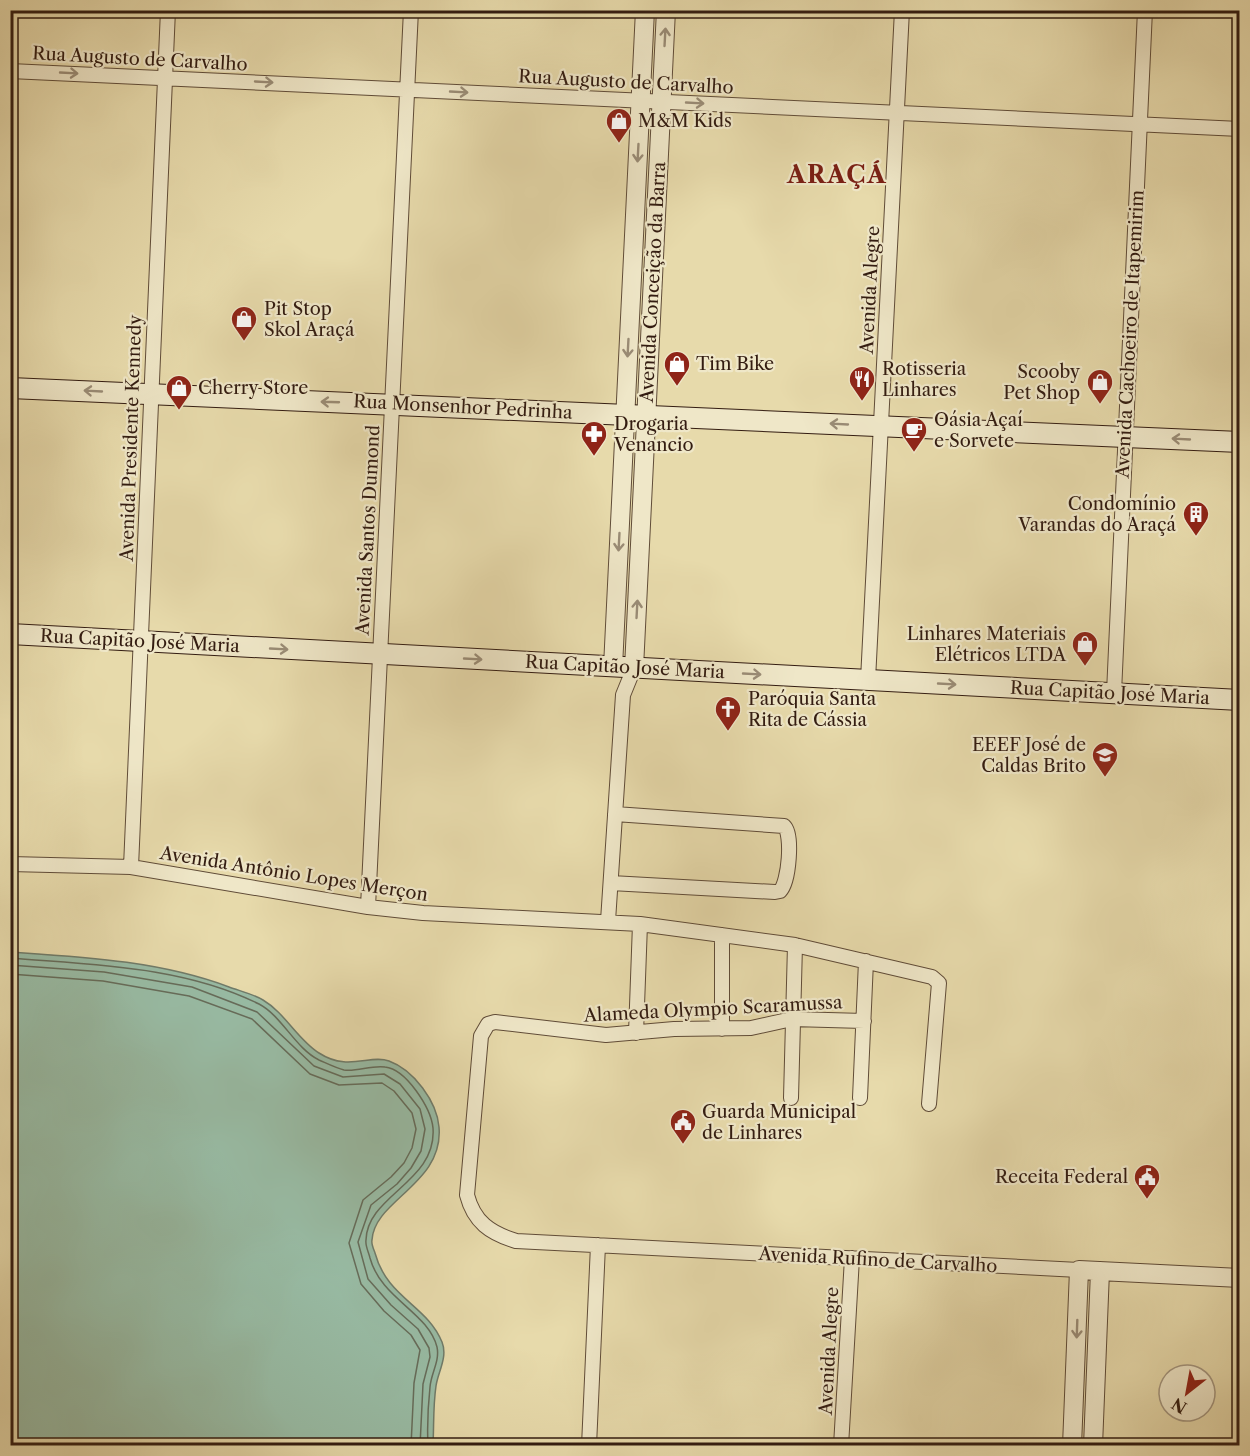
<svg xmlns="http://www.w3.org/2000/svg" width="1250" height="1456" viewBox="0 0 1250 1456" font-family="'Libre Caslon Text',serif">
	<rect width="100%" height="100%" fill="#e7daab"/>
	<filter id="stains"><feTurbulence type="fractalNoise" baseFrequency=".00333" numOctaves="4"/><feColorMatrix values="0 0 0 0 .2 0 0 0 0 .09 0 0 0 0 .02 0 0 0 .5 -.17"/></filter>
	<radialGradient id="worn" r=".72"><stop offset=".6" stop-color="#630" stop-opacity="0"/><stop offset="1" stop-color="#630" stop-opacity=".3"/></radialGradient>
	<path fill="#98bba4" stroke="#707b69" stroke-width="1.5" d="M10,952C84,957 160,961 229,987C240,991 253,994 263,1000C285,1013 298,1040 319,1053C348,1072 370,1054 389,1061C414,1070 437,1102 439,1127C444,1184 374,1200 372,1240C371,1244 374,1250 375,1253C387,1298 427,1305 442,1342C448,1357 438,1372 436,1386C433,1406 434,1426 433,1445H11Z"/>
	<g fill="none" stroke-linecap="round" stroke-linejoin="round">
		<path stroke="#666c5a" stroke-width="1.5" d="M10,958C94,965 183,966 259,1004C282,1016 295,1048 319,1060C326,1063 336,1068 344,1070C357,1072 371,1065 385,1067C406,1069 431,1108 433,1128C437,1182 367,1195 366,1240C365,1246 369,1253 370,1258C381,1299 428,1312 437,1347C440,1361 431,1373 430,1387C428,1406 427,1426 428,1446
			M10,965L104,972L192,987L257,1012L314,1066L343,1077L384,1074L400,1084L420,1109L425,1129L421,1151L411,1168L397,1184L371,1205L358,1242L368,1279L391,1305L418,1329L429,1348L430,1357L423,1384L420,1446
			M10,974L103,981L189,996L252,1019L310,1074L339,1085L382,1083L394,1091L412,1113L416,1129L412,1148L404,1163L391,1177L363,1200L349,1243L361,1284L384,1311L411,1335L420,1350L414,1383L411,1446"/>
		<g stroke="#604c38" stroke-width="16">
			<path id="minor" d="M10,71L1240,129
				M868,680L902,10
				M1114,693L1145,10
				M10,864L131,867L368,907L423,913L640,924L795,945L932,977L939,983L929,1104
				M131,867L168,10
				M611,883L775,892L780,891C789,882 793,834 784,826L615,814
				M368,907L411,10
				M608,921L623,695L634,668
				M864,1021L792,1019L751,1028L674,1029L606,1035L495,1022L488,1024L481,1036L467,1195C474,1222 490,1233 516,1241L1079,1270
				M722,1029V935
				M636,1033L640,924
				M791,1098L795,945
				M860,1098L866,961
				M589,1446L598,1245
				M841,1446L852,1258"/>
		</g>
		<g stroke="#604c38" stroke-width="20">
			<path id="tertiary" d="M613,667L645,10
				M634,668L666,10
				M1072,1446L1079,1270L1240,1278
				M1093,1446L1100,1271"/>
		</g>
		<g stroke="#331c11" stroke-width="22">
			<path id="secondary" d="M10,388L1240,442
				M10,634L1240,700"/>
		</g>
		<use href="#minor" stroke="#efe7c8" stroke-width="14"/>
		<use href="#tertiary" stroke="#efe7c8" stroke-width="18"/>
		<use href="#secondary" stroke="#efe7c8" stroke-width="20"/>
	</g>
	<defs><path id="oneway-shaft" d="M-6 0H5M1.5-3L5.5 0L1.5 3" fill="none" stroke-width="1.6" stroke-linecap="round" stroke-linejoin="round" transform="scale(1.5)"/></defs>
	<g stroke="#9a8c76">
		<use href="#oneway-shaft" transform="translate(665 37) rotate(-87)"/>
		<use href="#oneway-shaft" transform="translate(69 73) rotate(3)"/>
		<use href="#oneway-shaft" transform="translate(264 82) rotate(3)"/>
		<use href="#oneway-shaft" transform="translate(459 92) rotate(3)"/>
		<use href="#oneway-shaft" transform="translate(695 103) rotate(3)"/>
		<use href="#oneway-shaft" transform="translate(638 153) rotate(93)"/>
		<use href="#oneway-shaft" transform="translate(628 348) rotate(93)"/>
		<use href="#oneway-shaft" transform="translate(93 391) rotate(-177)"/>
		<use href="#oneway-shaft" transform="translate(330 402) rotate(-178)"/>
		<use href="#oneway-shaft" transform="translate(839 424) rotate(-177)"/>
		<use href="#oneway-shaft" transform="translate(1181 439) rotate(-177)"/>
		<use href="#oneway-shaft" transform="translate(619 542) rotate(93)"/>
		<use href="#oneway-shaft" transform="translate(637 609) rotate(-87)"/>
		<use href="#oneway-shaft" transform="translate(279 649) rotate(3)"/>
		<use href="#oneway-shaft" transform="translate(473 659) rotate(3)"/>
		<use href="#oneway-shaft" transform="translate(752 674) rotate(3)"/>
		<use href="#oneway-shaft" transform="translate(947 684) rotate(3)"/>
		<use href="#oneway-shaft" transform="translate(1077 1329) rotate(92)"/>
	</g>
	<defs>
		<g id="shop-pin" transform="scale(1.35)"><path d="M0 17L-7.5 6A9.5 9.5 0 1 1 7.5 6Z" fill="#8f2418" stroke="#efe7c8"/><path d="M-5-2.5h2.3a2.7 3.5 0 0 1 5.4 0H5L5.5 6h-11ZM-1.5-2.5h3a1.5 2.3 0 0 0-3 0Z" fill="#fff"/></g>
		<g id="restaurant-pin" transform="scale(1.35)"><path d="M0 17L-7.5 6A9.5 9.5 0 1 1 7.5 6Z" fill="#8f2418" stroke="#efe7c8"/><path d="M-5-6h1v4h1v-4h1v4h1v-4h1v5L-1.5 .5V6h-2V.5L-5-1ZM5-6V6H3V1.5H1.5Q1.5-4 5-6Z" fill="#fff"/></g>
		<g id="cafe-pin" transform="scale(1.35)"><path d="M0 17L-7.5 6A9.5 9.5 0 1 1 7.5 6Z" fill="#8f2418" stroke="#efe7c8"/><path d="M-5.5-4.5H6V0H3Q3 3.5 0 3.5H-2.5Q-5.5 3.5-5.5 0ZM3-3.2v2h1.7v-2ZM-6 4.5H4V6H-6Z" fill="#fff"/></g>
		<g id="pharmacy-pin" transform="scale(1.35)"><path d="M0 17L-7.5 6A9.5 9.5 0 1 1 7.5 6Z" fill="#8f2418" stroke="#efe7c8"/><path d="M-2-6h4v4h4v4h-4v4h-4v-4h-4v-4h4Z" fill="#fff"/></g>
		<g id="building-pin" transform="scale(1.35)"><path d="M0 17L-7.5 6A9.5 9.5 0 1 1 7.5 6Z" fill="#8f2418" stroke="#efe7c8"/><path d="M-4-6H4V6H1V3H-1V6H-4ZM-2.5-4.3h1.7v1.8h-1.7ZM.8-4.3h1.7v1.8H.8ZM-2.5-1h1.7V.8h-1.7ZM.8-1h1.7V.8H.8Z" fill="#fff"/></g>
		<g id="church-pin" transform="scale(1.35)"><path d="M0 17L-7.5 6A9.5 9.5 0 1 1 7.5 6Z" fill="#8f2418" stroke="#efe7c8"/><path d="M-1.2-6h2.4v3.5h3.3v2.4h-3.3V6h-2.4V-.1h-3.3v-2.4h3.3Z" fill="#fff"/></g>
		<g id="school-pin" transform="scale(1.35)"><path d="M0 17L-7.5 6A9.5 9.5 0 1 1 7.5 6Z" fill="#8f2418" stroke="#efe7c8"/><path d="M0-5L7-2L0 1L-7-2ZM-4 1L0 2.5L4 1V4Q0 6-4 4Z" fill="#fff"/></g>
		<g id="civic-pin" transform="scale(1.35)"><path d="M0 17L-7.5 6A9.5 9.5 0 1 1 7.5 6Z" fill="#8f2418" stroke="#efe7c8"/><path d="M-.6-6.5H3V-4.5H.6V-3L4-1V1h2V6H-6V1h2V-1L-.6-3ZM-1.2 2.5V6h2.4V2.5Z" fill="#fff"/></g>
	</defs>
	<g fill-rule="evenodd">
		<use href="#shop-pin" x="619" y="121"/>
		<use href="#shop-pin" x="244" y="319"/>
		<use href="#shop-pin" x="677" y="364"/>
		<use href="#restaurant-pin" x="862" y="379"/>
		<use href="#shop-pin" x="1100" y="382"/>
		<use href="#shop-pin" x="179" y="388"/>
		<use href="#cafe-pin" x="914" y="430"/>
		<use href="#pharmacy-pin" x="594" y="434"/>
		<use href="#building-pin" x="1196" y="514"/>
		<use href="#shop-pin" x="1085" y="644"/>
		<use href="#church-pin" x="728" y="709"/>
		<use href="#school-pin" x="1105" y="755"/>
		<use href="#civic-pin" x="683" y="1122"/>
		<use href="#civic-pin" x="1147" y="1177"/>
	</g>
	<g text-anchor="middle" stroke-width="4.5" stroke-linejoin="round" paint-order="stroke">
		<g font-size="18" fill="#331c11" stroke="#efe7c8">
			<text transform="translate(140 59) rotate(3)" y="6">Rua Augusto de Carvalho</text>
			<text transform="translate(626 82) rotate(3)" y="6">Rua Augusto de Carvalho</text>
			<text transform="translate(653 282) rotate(-87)" y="6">Avenida Conceição da Barra</text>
			<text transform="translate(870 290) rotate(-87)" y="6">Avenida Alegre</text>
			<text transform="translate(1130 334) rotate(-87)" y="6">Avenida Cachoeiro de Itapemirim</text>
			<text transform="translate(463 407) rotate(3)" y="6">Rua Monsenhor Pedrinha</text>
			<text transform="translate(131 438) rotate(-88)" y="6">Avenida Presidente Kennedy</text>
			<text transform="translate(368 530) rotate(-87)" y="6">Avenida Santos Dumond</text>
			<text transform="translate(140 641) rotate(3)" y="6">Rua Capitão José Maria</text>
			<text transform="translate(625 667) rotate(3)" y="6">Rua Capitão José Maria</text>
			<text transform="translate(1110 693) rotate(3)" y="6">Rua Capitão José Maria</text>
			<text transform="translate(294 874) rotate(9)" y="6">Avenida Antônio Lopes Merçon</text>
			<text transform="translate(713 1009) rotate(-3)" y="6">Alameda Olympio Scaramussa</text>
			<text transform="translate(878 1260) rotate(3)" y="6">Avenida Rufino de Carvalho</text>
			<text transform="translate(829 1351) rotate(-87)" y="6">Avenida Alegre</text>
		</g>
		<g font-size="18" fill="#331c11" stroke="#efe7c8" text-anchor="start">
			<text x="638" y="127">M&amp;M Kids</text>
			<text x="264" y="315">Pit Stop<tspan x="264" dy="21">Skol Araçá</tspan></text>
			<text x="696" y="370">Tim Bike</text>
			<text x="882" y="375">Rotisseria<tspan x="882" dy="21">Linhares</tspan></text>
			<text x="1080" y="378" text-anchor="end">Scooby<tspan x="1080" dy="21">Pet Shop</tspan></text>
			<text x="198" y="394">Cherry Store</text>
			<text x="934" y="426">Oásia Açaí<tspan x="934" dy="21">e Sorvete</tspan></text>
			<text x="614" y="430">Drogaria<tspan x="614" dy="21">Venancio</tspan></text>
			<text x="1176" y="510" text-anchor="end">Condomínio<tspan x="1176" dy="21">Varandas do Araçá</tspan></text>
			<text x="1066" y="640" text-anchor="end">Linhares Materiais<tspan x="1066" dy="21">Elétricos LTDA</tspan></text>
			<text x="748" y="705">Paróquia Santa<tspan x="748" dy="21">Rita de Cássia</tspan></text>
			<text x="1086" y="751" text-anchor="end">EEEF José de<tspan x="1086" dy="21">Caldas Brito</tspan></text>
			<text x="702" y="1118">Guarda Municipal<tspan x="702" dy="21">de Linhares</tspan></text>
			<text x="1128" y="1183" text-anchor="end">Receita Federal</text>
		</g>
		<g font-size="24" font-weight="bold" letter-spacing="1.5" fill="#7a1f14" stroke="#efe7c8">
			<text x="837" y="183">ARAÇÁ</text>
		</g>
	</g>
	<rect width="1250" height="1456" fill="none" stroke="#e7daab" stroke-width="36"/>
	<rect x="12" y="12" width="1226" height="1432" fill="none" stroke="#331c11" stroke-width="3"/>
	<rect x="18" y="18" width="1214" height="1420" fill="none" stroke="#331c11" stroke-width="1.5"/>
	<g transform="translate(1187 1393) rotate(211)"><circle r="28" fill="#efe7c8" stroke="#a4967f" stroke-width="1.5"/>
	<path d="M0-4.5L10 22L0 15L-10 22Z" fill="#8f2418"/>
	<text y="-9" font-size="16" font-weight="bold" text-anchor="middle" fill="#331c11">N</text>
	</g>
	<rect width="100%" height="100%" filter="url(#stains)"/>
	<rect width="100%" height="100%" fill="url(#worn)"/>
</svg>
